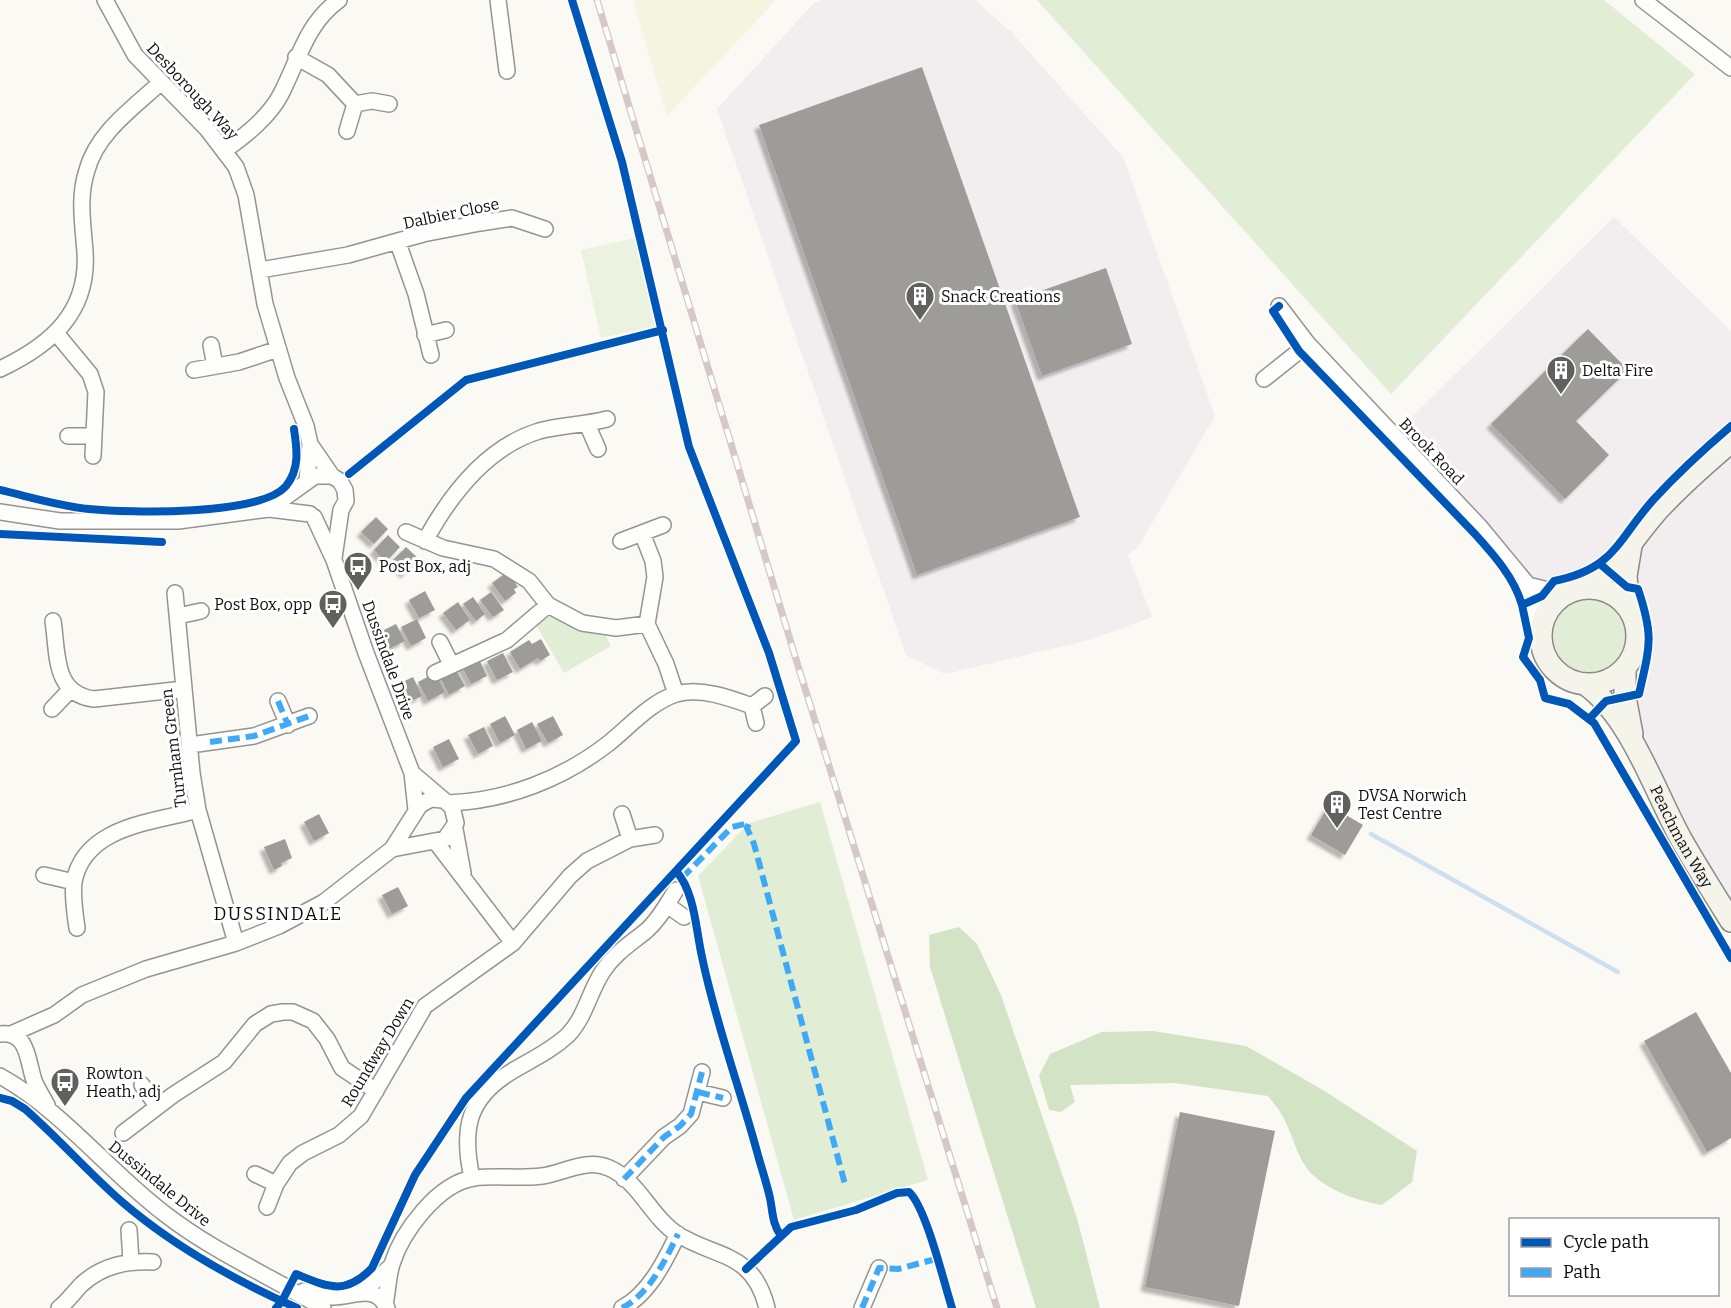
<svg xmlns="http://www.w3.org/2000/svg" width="1731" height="1308" viewBox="0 0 1731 1308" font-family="Bitter,serif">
	<defs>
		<filter id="shadow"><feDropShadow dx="-4.5" dy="4.5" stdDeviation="1.5" flood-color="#0004"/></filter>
	</defs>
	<rect width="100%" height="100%" fill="#faf9f3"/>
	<path fill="#f2edef" d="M822,0H975L1012,33L1123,157L1215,416L1138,547L1128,555L1152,617L1093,639L945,674L906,655L717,109L814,3Z
		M1614,217L1731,331V921L1636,749L1625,671L1634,653L1637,631L1629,608L1619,598L1603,590L1585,588L1564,594L1528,585L1397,432Z"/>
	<path fill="#f4f4e1" d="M633,0H776L667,116Z"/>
	<path fill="#e2edd6" d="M1037,0H1604L1695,74L1391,394Z
		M1553 636a36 36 0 1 1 72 0a36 36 0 1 1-72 0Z
		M550,616L579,631L606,636L611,646L564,673L535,623Z
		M820,802L928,1180L794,1220L698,876L749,823Z"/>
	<path fill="#d2e4c5" d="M959,927L977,944L1001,995L1077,1218L1100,1308H1036L930,967L929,935Z
		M1153,1031L1246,1046L1323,1090L1417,1151L1412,1182L1382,1205C1358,1201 1329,1191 1311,1173C1298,1160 1294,1139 1286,1123C1282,1113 1274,1104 1268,1096L1175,1083L1070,1085L1075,1102L1061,1112L1049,1110L1039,1076L1050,1054L1102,1032Z"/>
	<path fill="#ebf2df" d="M635,238L655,326L601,338L581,250Z"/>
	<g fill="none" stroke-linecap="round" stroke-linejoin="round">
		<path stroke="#cee0f0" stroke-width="4.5" d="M1371,834L1618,972"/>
	</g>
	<path fill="#9e9c98" filter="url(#shadow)" d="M922,67L1080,517L917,575L759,125Z
		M1106,268L1132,344L1042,376L1015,300Z
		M1588,329L1628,370L1576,421L1609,455L1565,499L1491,424Z
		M376,517L388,529L374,544L361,532Z
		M388,535L400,547L386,562L374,550Z
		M406,547L419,559L405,574L392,561Z
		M507,572L518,587L514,589L516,593L505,601L492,583Z
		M425,591L435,610L419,618L409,600Z
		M491,592L504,610L493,617L480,600Z
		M473,597L485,614L476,621L463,604Z
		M458,602L470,620L456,630L443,613Z
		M417,619L426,638L411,646L401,627Z
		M396,624L405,641L389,649L380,632Z
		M541,639L550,655L540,661L538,658L520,669L510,652L529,640L532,644Z
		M503,653L513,672L497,680L487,661Z
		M478,657L487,676L471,684L461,665Z
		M455,668L465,686L449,695L440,677Z
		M435,673L445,692L428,701L418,682Z
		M413,677L422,696L405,704L396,685Z
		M505,716L515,735L500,743L490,724Z
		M553,716L563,735L548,743L537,724Z
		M532,722L542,741L526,749L517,730Z
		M484,727L493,746L478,754L468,735Z
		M449,739L459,759L443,767L433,747Z
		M1329,805L1363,825L1345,855L1311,835Z
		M319,814L329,833L314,841L304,822Z
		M285,839L292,858L281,863L282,866L274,870L264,847Z
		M398,887L408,906L392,914L382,895Z
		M1696,1012L1731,1073V1138L1707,1152L1644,1041Z
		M1180,1112L1275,1131L1239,1306L1145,1287Z"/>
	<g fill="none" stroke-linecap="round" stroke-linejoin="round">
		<g stroke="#949491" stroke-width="18">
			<path id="street" d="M105,0L135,55L207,129L236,167L246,195L265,304L287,378L306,426L310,444L307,481
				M498,0L507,71
				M1643,0L1731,68
				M296,57L328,75L355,104L347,131
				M355,104L372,101L389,104
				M225,150C246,135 269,117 281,94C299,59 306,24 339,0
				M398,243L416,294L431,355
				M260,270L348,255L423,234L480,223L512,218L545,229
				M1279,306L1308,344L1480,527L1528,585L1540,628
				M56,333L90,374L96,392L93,456
				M425,335L446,330
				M211,345L215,366
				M0,369C51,345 89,312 85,252C83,224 78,197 87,170C97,133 133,108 160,83
				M194,370L239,362L278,349
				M1264,379L1308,344
				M587,424L598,449
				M68,436H94
				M310,444L332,476
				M269,509L315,476H332L340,481L345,490L346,501L341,510L334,558
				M0,512L60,521H178L269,509L310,514
				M314,517L334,560L366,653L412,773L416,810
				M406,532L443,548L494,559L529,581L548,605L582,623L616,628L647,624
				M642,533L663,525
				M425,541C450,495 487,447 539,431C561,425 585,425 607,419
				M621,541L642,533L653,561L655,577L647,624L666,664L676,694
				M1528,585L1564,594
				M175,593L192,773L198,810L236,943
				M178,616L201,611
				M53,621C58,653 53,694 94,699L184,689
				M440,642L451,664
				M435,673L507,640L548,605
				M278,701L288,725
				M752,706L756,723
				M52,709L70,690
				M190,745L254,736L309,716
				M448,803C506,801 563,779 609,743C629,727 651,702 676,694C700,687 730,698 752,706L765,696
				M622,814L630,839
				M455,829L463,873
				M435,841L513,943
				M392,849L445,839L456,823L452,807L412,773
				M44,875L74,882
				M667,905L684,917
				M77,928C75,913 72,897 74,882C84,826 154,822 198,810
				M0,1034C30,1031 27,1063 35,1083C39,1091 43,1098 47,1105
				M11,1034L54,1015L82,995L146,969L236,943L279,926L324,902L392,849L420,805L431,799L443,800
				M0,1076C63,1111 108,1171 165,1214C214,1252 270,1276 323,1308
				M142,1085L157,1106
				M698,1092L723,1098
				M123,1133L173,1095L224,1062L255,1024L271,1014L283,1012H293L313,1021L327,1039L342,1068L376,1091
				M255,1174L276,1184
				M472,1178C461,1128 468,1097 514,1070C533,1059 552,1050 568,1035C586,1016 589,992 603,971C615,953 630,944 646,931C659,920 667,904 676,890
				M624,1179L664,1137L680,1126L691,1114L702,1072
				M267,1207L276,1184L290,1163L303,1153L339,1135L361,1116L425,1006L513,943L570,876L587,861L630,839L655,835
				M129,1230L131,1261
				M304,1291C313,1293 323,1297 332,1297C352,1298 375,1282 387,1308
				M363,1292L391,1266
				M385,1304C388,1291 388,1276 392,1264C402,1232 438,1183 474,1178C496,1175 520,1179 542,1176C564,1173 586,1158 609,1168C638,1180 651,1217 677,1234C717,1259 753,1251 767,1308
				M59,1308C68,1301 74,1292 82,1284C103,1265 127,1261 153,1262
				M622,1308C649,1294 665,1261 678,1234
				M862,1308L879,1268"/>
		</g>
		<g stroke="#8b8a88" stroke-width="24">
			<g id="secondary">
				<circle cx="1589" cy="636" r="48"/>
				<path d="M1585,588C1617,569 1633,538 1657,511C1680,486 1705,464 1731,442"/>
				<path d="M1629,608L1626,576L1631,546"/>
				<path d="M1625,671V697L1632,734"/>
				<path id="s1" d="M1585,684C1631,717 1654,790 1681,839C1697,867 1714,894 1731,921"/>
			</g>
		</g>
		<use href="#street" stroke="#fefefd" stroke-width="15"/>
		<use href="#secondary" stroke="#f4f4ea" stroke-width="21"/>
		<g stroke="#d5c8c6" stroke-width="7">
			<path id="rail" d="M597,0L795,656L997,1308"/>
		</g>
		<use href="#rail" stroke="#fff" stroke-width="4.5" stroke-dasharray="14" stroke-linecap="butt"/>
		<path stroke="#3fa9f5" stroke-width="6" stroke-dasharray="12 6" stroke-linecap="butt" d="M278,701L288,725
			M210,742L254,736L309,716
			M682,878L732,827L749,823L747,828L754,844L846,1188
			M698,1092L723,1098
			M624,1179L664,1137L680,1126L691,1114L702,1072
			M622,1308C649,1294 665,1261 678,1234
			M862,1308L879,1268L898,1269L936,1259"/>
		<g stroke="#fff" stroke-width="11">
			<path id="cycleway" d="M1279,306L1273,311L1299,351L1474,533C1493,554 1514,577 1522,605
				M1731,426C1704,449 1678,473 1654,499C1617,540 1615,569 1554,581L1542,596L1522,605L1529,638L1523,657L1540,680L1545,698L1569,704L1594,723L1731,958
				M349,474L466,380L663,330
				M0,490C30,497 59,506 89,509C129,513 260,516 286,486C300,469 297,449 294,429
				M0,534L162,542
				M1589,719L1606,701L1639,694C1650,645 1654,637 1638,589L1627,587L1600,564
				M676,871C695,892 696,931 702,957C716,1025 741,1091 759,1159C763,1172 767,1185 770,1198C773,1213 772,1223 781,1236
				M0,1098L12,1101L25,1109C58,1138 88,1172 121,1201C173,1246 234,1280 297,1308
				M746,1269L791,1227L856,1210L897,1193L909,1192C926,1207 944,1283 952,1308
				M276,1308L282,1301L296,1274C328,1287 345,1296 372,1268L415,1175L466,1098L796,741L769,653L689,447L622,162L572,0"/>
		</g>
		<use href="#cycleway" stroke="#0057b8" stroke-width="8"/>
	</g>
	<defs>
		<g id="building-pin" transform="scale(1.5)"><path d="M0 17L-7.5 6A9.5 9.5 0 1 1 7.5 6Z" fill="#61605e" stroke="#fff"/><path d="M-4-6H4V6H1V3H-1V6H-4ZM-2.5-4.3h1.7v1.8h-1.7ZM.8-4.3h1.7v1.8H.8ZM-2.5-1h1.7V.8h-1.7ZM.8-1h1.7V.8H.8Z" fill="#fff"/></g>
		<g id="bus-pin" transform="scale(1.5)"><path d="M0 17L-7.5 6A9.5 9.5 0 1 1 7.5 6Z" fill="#61605e" stroke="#fff"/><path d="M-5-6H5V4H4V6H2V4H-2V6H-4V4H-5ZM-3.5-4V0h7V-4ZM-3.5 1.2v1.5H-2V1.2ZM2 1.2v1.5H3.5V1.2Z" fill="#fff"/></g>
	</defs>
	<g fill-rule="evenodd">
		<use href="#building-pin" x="920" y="296"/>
		<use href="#building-pin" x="1561" y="370"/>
		<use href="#bus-pin" x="358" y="566"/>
		<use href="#bus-pin" x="333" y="604"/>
		<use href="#building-pin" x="1337" y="804"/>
		<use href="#bus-pin" x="65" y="1082"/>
	</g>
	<g text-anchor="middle" stroke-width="6" stroke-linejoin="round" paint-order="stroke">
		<g font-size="16" fill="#0e0e0e" stroke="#fff">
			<text transform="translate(193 91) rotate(47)" y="6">Desborough Way</text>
			<text transform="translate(451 213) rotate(-12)" y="6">Dalbier Close</text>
			<text transform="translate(1432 451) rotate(46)" y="6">Brook Road</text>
			<text transform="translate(389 660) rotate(70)" y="6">Dussindale Drive</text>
			<text transform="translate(173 748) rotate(-97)" y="6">Turnham Green</text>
			<text dy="6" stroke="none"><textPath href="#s1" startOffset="182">Peachman Way</textPath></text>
			<text transform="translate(377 1052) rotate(-59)" y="6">Roundway Down</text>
			<text transform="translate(160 1183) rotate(39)" y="6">Dussindale Drive</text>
		</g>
		<g font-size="16" fill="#0e0e0e" stroke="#fff" text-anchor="start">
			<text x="941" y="302">Snack Creations</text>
			<text x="1582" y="376">Delta Fire</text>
			<text x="379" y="572">Post Box, adj</text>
			<text x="312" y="610" text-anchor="end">Post Box, opp</text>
			<text x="1358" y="801">DVSA Norwich<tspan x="1358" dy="18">Test Centre</tspan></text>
			<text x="86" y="1079">Rowton<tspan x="86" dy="18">Heath, adj</tspan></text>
		</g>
		<g font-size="18" letter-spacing="1.5" fill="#0e0e0e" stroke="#fff">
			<text x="278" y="920">DUSSINDALE</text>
		</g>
	</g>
	<rect x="1509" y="1218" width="210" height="78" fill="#ffffff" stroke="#9f9f9f" stroke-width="1.5"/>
	<rect x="1521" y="1238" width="30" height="9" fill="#0057b8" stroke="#9f9f9f" stroke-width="1.5"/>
	<text x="1563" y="1248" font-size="18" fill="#0e0e0e">Cycle path</text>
	<rect x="1521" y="1268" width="30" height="9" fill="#3fa9f5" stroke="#9f9f9f" stroke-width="1.5"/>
	<text x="1563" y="1278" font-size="18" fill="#0e0e0e">Path</text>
</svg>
